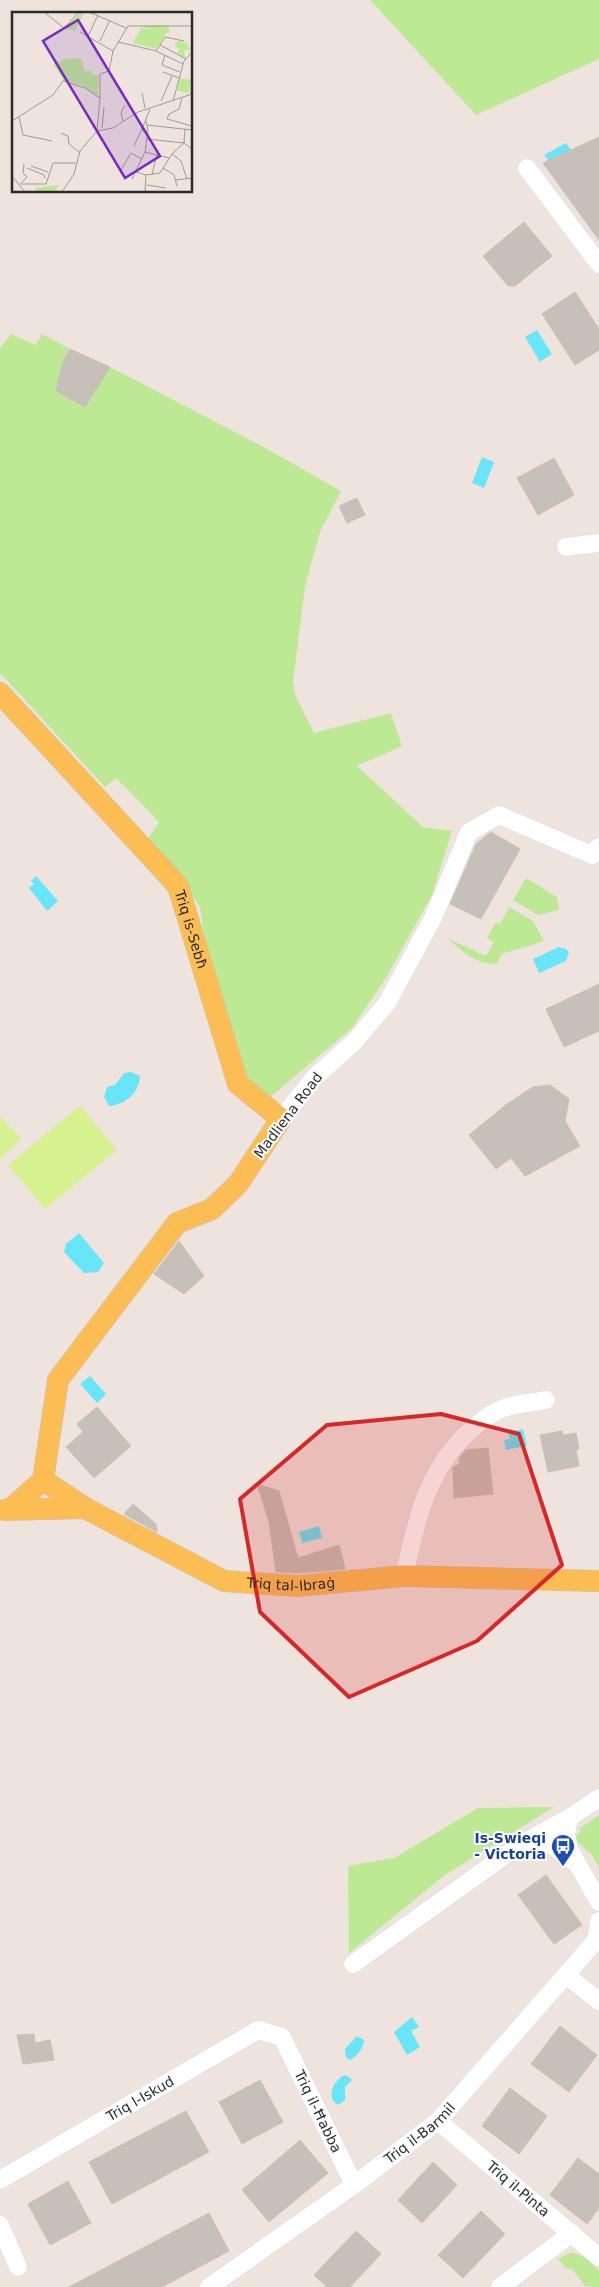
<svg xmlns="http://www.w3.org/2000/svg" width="599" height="2287" viewBox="0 0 599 2287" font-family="'DejaVu Sans',sans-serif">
	<rect width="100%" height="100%" fill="#eee4dd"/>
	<path fill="#bde995" d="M370,0H599V59L476,115Z
		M11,334L36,345L42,334L70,349L64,359L56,390L110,367L262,446L341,491L320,532L305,586L293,682L295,694L314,733L391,713L402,746L357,766L423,827L452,831L432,895L386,978L352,1028L268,1099L238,1071L209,971L200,907L181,879L147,840L159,822L116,778L105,787L0,673V348Z
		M526,878L557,897L559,910L538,915L513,900Z
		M509,907L533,921L544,941L502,954L497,963C477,967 461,950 447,938L486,956L494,942L487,938L496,922L500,924Z
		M554,1807L445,1875L349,1953L348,1866L394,1858L478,1808Z
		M599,1815V1868L592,1855L575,1840V1836L581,1832L579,1829Z
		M571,2252L586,2258L599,2271V2287L585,2286L572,2269L565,2268L558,2259Z"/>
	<path fill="#d5f190" d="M80,1106L117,1150L45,1209L8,1165Z
		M0,1116L21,1139L0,1159Z"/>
	<path fill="#68e5f8" d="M566,143L574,154L553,166L544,155Z
		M537,330L552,354L540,362L525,337Z
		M482,457L494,462L484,488L472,483Z
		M36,876L58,901L47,911L29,888L34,884L31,881Z
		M559,947L566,949L569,952L566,961L539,973L533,959Z
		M131,1072L140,1076C139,1093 125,1105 109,1106L104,1097L107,1087L115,1085L124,1073Z
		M79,1233L104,1263L98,1272L84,1273L64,1252L66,1244Z
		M90,1376L106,1394L97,1403L80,1384Z
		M523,1429L527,1446L506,1450L504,1440L510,1439L508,1432Z
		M319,1526L322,1538L302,1543L299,1532Z
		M412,2017L419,2027L411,2031L420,2047L407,2055L394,2032Z
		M357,2036L364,2040C364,2048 357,2056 350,2060L346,2057L345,2049Z
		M344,2075L349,2077L352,2080L345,2087V2100L338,2105L333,2101C329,2090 334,2082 344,2075Z"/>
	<path fill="#c6c0b8" stroke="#cac0b6" d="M599,137V240L543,163Z
		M524,222L552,256L515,286H508L483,256Z
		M575,292L599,329V350L575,365L542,314Z
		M70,349L110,367L85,407L56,391L63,361Z
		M554,458L574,495L538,515L517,478Z
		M357,498L365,515L347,523L339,506Z
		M491,832L520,849L481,919L450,904L476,844Z
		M599,984V1031L564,1047L546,1009Z
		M550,1085L569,1099L565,1121L580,1146L525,1176L511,1158L496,1169L469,1135L507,1104L533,1087Z
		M179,1241L204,1276L184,1294L154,1274Z
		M97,1407L131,1446L94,1478L66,1447L83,1432L77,1424Z
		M562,1431L563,1435L576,1433L579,1449L576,1450L579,1466L548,1472L540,1435Z
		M488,1448L493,1494L454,1498L453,1467L460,1464L459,1458L466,1450Z
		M257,1484L279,1491L298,1558L339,1545L345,1569L298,1573L276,1572L269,1522Z
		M133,1504L156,1524L157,1532L124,1514Z
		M546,1875L582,1925L554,1944L518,1895Z
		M560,2026L597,2055L569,2092L531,2064Z
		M34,2034L35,2043L50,2040L54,2060L23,2064L17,2035Z
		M260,2080L283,2122L242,2144L219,2102Z
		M510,2088L547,2116L519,2154L482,2126Z
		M186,2111L209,2152L112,2204L89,2162Z
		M300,2140L328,2173L269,2222L242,2190Z
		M578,2158L599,2174V2208L587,2224L550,2195Z
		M433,2162L457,2185L422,2223L398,2200Z
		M68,2181L91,2223L50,2245L28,2204Z
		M481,2211L505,2234L463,2278L438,2255Z
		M209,2213L229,2251L162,2287H69Z
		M356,2231L381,2254L350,2287H327L314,2275Z"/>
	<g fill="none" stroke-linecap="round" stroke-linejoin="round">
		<g stroke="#d2d8e5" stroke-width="19">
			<g id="minor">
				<path d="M527,168L599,264"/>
				<path d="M566,547L599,543"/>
				<path d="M281,1119L315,1077L354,1042L387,1003L433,918L469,832L499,815L592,855L599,847"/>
				<path d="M404,1576C417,1520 426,1469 472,1429C481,1421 492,1412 504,1408C517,1403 532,1403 546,1400"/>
				<path d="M599,1798L569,1818L566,1835L569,1849L599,1902"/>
				<path d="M523,1846L550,1844L576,1863"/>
				<path d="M596,1942L599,1921"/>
				<path d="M353,1964L518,1846L569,1818"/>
				<path d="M567,1976L599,2001"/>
				<path id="s1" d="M438,2121L599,2257"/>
				<path id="s2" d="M0,2180L258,2030L282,2037L354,2185"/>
				<path d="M0,2225L18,2267"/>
				<path id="s3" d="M209,2287L354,2185L438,2121L599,1937"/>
				<path d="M500,2287L572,2233"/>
			</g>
		</g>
		<g stroke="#c4c4c4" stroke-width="22">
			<g id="major">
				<path id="s4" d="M0,693L178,886L238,1084L281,1119L238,1184L212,1209L177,1223L58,1380L43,1480L12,1508"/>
				<path d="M43,1480L85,1508"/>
				<path id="s5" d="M5,1510L85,1508L224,1581L298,1586L404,1576L599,1581"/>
			</g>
		</g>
		<use href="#minor" stroke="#fff" stroke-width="18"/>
		<use href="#major" stroke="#fcbe54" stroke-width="21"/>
	</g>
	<path fill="#d62828" fill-opacity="0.2" stroke="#d62828" stroke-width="4" stroke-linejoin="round" d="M441,1414L519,1434L562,1565L477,1641L349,1697L260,1612L240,1499L327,1425Z"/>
	<defs>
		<g id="bus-pin" transform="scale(1.25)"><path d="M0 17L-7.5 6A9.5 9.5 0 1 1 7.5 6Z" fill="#1a4fb4" stroke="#fff"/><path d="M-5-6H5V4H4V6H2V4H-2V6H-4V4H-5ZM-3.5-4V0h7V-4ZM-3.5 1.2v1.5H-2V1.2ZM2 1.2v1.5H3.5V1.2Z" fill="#fff"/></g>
	</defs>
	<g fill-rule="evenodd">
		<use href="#bus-pin" x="563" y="1846"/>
	</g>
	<g text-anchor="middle" stroke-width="4" stroke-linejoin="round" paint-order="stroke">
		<g font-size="14" fill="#2b2b2b" stroke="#fff">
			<text dy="5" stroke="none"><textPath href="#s4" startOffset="308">Triq is-Sebħ</textPath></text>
			<text transform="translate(288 1115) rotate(-53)" y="5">Madliena Road</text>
			<text dy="5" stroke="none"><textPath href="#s5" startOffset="304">Triq tal-Ibraġ</textPath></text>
			<text dy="5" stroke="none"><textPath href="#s2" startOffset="162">Triq l-Iskud</textPath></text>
			<text dy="5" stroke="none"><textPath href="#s2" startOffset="406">Triq il-Ħabba</textPath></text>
			<text dy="5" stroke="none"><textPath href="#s3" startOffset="261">Triq il-Barmil</textPath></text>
			<text dy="5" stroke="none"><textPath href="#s1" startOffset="105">Triq il-Pinta</textPath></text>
		</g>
		<g font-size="14" font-weight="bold" fill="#164399" stroke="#fff" text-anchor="end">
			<text x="546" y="1843">Is-Swieqi<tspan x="546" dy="16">- Victoria</tspan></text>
		</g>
	</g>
	<g transform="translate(12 12)">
		<rect width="180" height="180" fill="#eee4dd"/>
		<path d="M69,0H73L63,19L52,16ZM156,13L158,21H154L144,37L121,31L129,16L143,18L127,14ZM166,29L175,31L178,38H172L173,46L165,41L168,37L162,34ZM69,46L73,60L79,58L80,62L87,63L86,85L69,73L52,69L42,53L45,48L50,51V47ZM168,66L179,68L177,81L165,79ZM46,173L44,180H24L23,176Z" fill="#bde995"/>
		<path fill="none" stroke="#a09a96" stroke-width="1" d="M32,0L52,16L67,0M77,0L114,16M116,14H180M68,20L101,39M76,24L86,3M88,29L98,8M106,30L144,39L171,52M148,33L174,47M144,39L153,25L172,29M153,43L150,53L168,60M151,60L167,66M130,81L133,96M179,83L180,68M88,86V62L97,59L101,39L116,14M170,86L167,97L157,102L155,107L180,114M149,89L160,64M161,89L172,49L180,40M7,105L11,123L40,129M0,109L41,83L51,69L73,76L88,86L85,119M111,109L109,101L113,93M135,113L180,118M90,116L92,95M132,120L130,117L138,97M49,121L56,124L57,132L68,141M135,127L172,131L180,137M122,134L130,117M133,140L157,146M160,142L169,149L175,167M19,154L36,160M15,156L32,163L33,166M151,156L162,163L165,174M124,160L134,163L148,161L160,142L172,131L173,117M140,163L145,142M0,164L13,180M113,164L108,160L119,141L130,147M120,167L133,140L136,119L134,109M164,168L180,166M9,171L15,165L11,161L12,152M8,172H34L41,151H64M135,173L154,176M50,180L62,162L68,139L85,119L101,116L126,100L180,82M133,180L134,163"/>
		<path fill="#7b2cbf" fill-opacity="0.15" stroke="#7b2cbf" stroke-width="2.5" d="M66,8L148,144L113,166L31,29Z"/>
		<rect width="180" height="180" fill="none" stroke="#2b2b2b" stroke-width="2.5"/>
	</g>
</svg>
